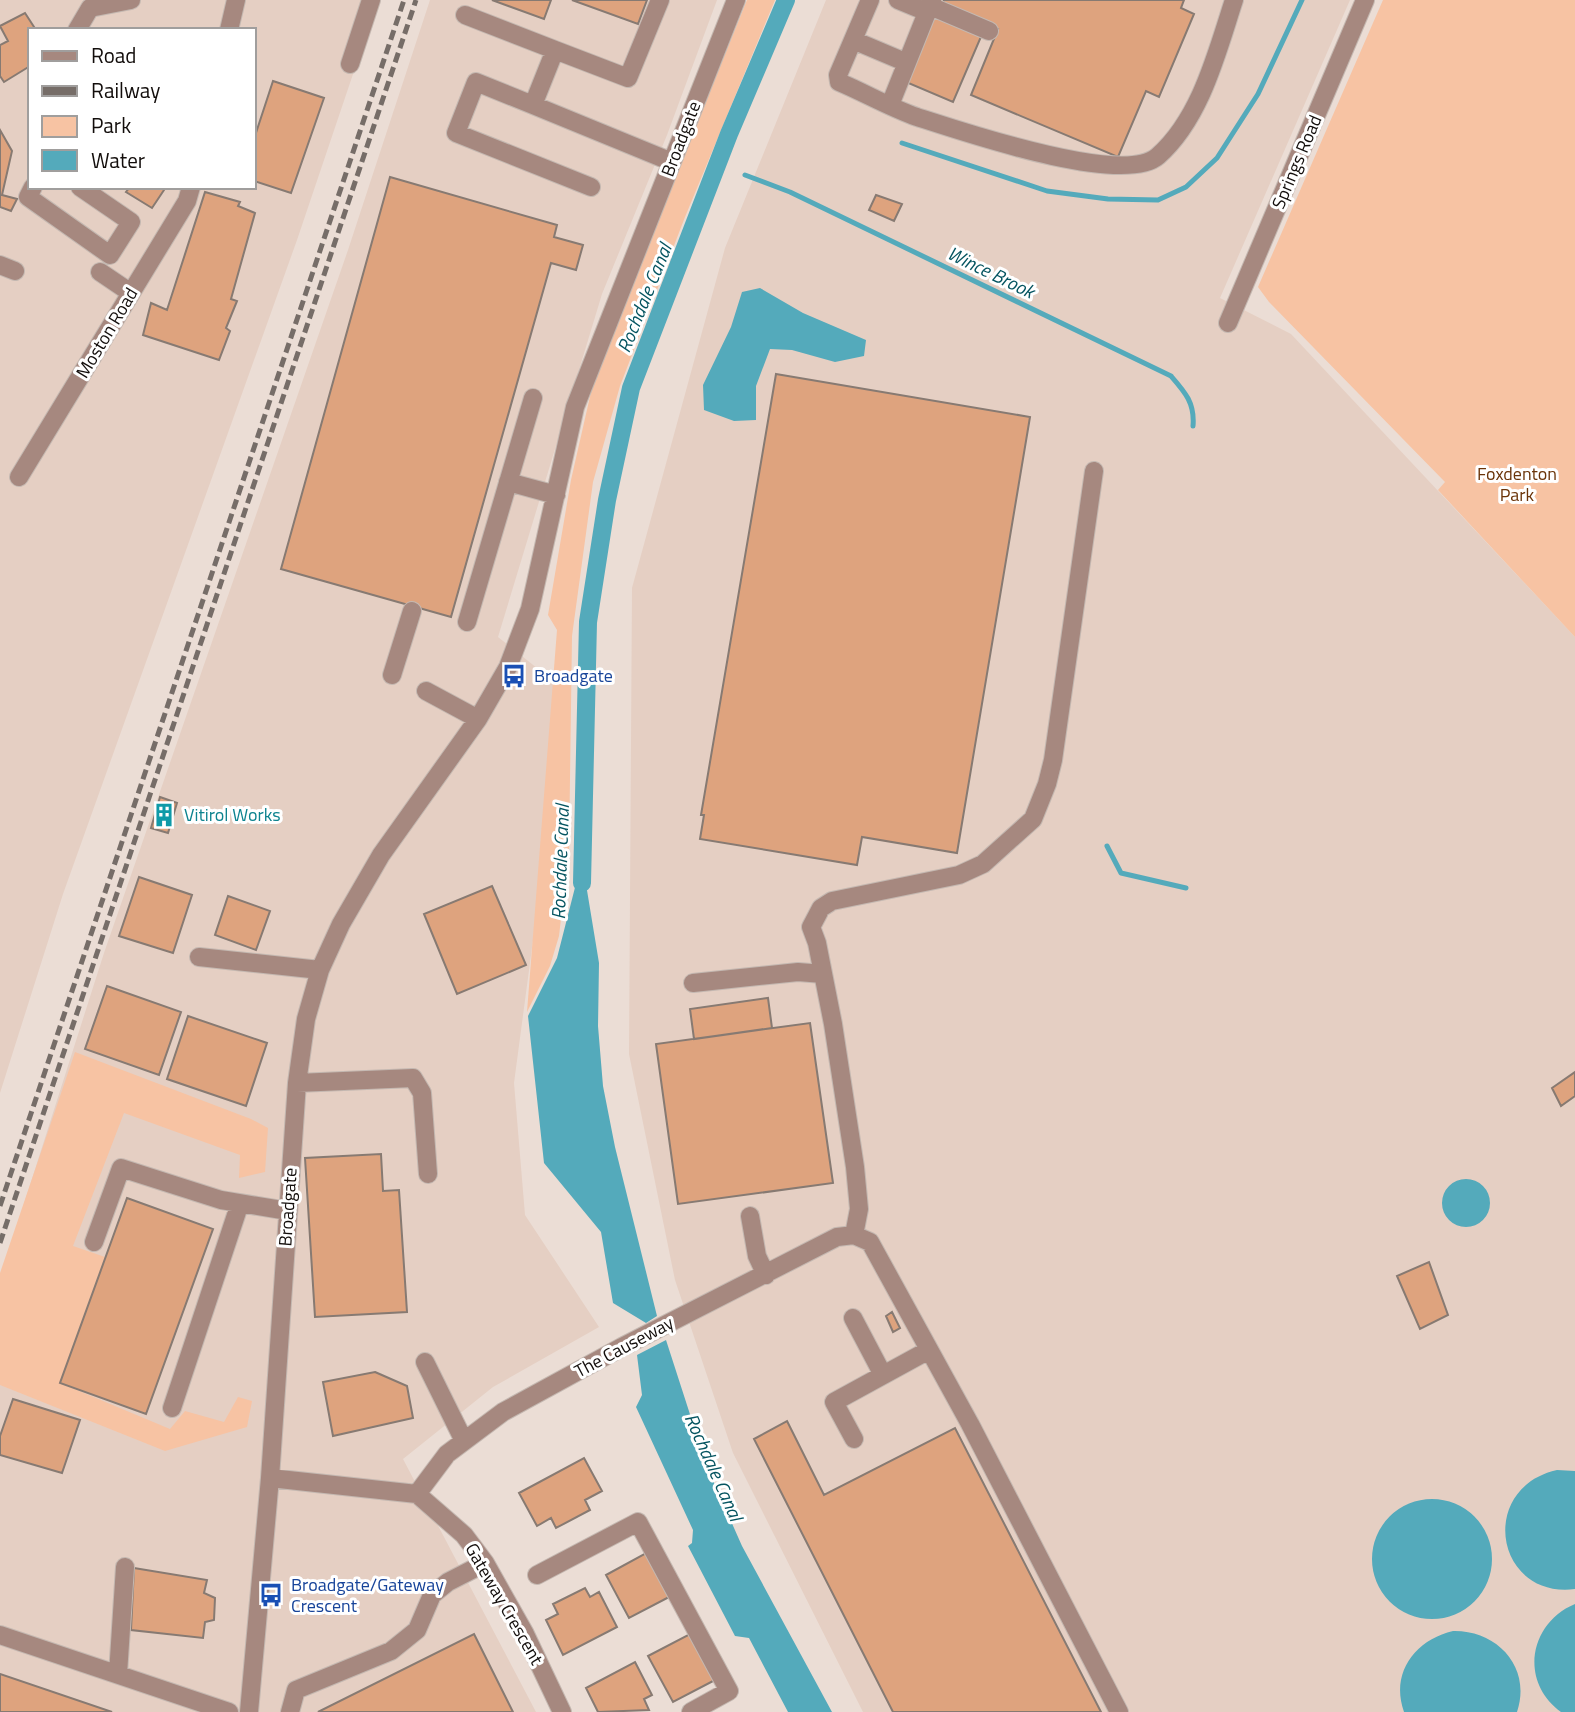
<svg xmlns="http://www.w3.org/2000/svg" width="1575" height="1712" viewBox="0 0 1575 1712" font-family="'Titillium Web',sans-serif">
	<rect width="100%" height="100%" fill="#ebddd5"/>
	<path fill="#e5cfc3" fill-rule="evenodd" d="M0,0H378L297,240L63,894L0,1093ZM30,30H254V187H30Z
		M430,0H717L667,135L602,294L498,637L557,684L545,850L514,1083L525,1215L599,1327L493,1387L403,1459L536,1712H0V1279L104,953L348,250Z
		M826,0H1350L1220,298L1291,334L1575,637V1712H863L733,1453L675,1280L629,1054L632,588L725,248Z"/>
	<path fill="#f7c3a3" d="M747,0H775L685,217L620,386L593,482L572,636L569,850L559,936L550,966L527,1012L557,630L548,615L571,480L594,379Z
		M1383,0H1575V637L1438,490L1445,482L1269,302L1258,287Z
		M75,1052L251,1119L268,1128L265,1172L239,1178L240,1155L124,1113L73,1246L105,1257L60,1383L170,1429L185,1411L224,1422L238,1397L252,1401L247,1427L165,1451L0,1385V1273Z"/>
	<path fill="#54aabb" d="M760,288L803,313L866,340L864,356L835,362L792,350L770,349L756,386V420L734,421L704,410L703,385L731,327L742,292Z
		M582,860L599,963L598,1026L603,1086L615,1147L657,1316L646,1323L613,1303L601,1232L544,1163L528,1016L557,958Z
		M1442 1203a24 24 0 1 1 48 0a24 24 0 1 1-48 0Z
		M666,1340L707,1467L742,1546L832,1712H788L749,1638L735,1636L688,1546L692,1543L693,1530L636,1407L642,1395L637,1355Z
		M1557,1470L1575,1471V1589C1495,1599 1477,1488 1557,1470Z
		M1372 1559a60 60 0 1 1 120 0a60 60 0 1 1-120 0Z
		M1575,1604V1712H1561C1519,1682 1529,1623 1575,1604Z
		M1453,1631C1497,1630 1532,1667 1517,1712H1404C1390,1673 1415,1640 1453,1631Z"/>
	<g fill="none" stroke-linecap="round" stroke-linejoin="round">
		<path stroke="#54aabb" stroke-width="5" d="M902,143L1047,191L1108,199L1158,200L1186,187L1217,158L1258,94L1302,0
			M745,175L790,192L1171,376C1185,392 1195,403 1193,426
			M1107,846L1121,873L1186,888"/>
		<path stroke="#54aabb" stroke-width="18" d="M582,883L588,622L607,500L631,388L729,134L786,0"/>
	</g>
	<path fill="#dea37e" stroke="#877a72" stroke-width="2" d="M492,0H551L544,19Z
		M572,0H647L638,24Z
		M944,0H1184L1181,8L1194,14L1159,97L1146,91L1118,157L971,95L998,29L942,5Z
		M936,12L983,32L953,102L906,82Z
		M25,13L36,30H30V66L4,82L0,76V45L8,41L0,26Z
		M273,81L324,98L291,193L254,181V139Z
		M0,130L12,151L2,195L17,199L11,211L0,207Z
		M390,177L557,225L554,237L583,245L576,270L551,263L451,617L281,569Z
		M130,187H166L152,208L126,192Z
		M205,192L240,202L238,206L255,213L231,299L237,301L226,328L230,331L219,360L143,335L151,303L167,310Z
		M876,195L902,204L894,221L869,210Z
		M776,374L1030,417L957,853L862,837L857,865L700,839L704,815H701Z
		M160,797L177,803L168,833L151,828Z
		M139,877L192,895L173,953L119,936Z
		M492,886L526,965L457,994L424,914Z
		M228,896L270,911L256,950L215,935Z
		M107,986L181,1012L159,1075L85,1049Z
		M768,998L772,1028L694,1039L690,1009Z
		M188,1016L267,1043L246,1106L167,1079Z
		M810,1023L833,1183L678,1204L656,1044Z
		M1575,1072V1096L1561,1106L1552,1088Z
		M381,1154L383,1191L399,1190L407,1312L315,1317L305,1158Z
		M127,1198L213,1229L146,1414L60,1383Z
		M1429,1262L1448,1315L1420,1329L1397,1276Z
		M892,1312L900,1328L893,1332L886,1316Z
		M375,1372L407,1386L413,1418L333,1436L323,1382Z
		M13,1399L80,1420L62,1473L0,1455V1436Z
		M787,1421L824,1495L955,1428L1101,1712H893L754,1439Z
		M584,1458L602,1491L585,1500L590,1510L556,1528L551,1518L537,1526L519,1493Z
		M648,1552L671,1596L629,1618L606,1575Z
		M134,1568L207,1580L204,1593L215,1598L214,1620L205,1622L203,1638L131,1630Z
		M585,1588L590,1597L599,1592L617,1627L563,1655L546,1620L558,1614L553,1604Z
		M474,1634L513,1712H318Z
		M690,1634L715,1680L673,1702L648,1656Z
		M635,1662L652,1695L644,1699L649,1710L598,1712L586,1688Z
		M0,1674L112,1712H0Z"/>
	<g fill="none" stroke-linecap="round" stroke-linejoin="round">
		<g stroke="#c4b8b1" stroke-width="20">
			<path id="minor" d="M660,0L628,78L555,50L533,105L672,162
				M870,0L838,75L839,82C865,93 891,108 917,117C961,131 1123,187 1158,156C1201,118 1217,52 1234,0
				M898,0L927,12
				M930,6L989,31
				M465,15L555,50
				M77,30L90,8L131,0
				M229,30L236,0
				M853,40L905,62
				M350,64L371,0
				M533,105L476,82L456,133L591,187
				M890,105L932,0
				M33,187L28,197L110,255L131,222L80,187
				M0,265L15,271
				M100,272L131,293
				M1228,323L1365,0
				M19,477L187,201L191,187
				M508,482L556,495
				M467,622L533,398
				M392,675L412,611
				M426,691L478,719
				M199,957L320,970
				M693,983L798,972L823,974
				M297,1083L413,1078L422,1093L428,1174
				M750,1216L757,1256L766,1275
				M854,1235L859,1209L855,1167L833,1024L817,943L811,927L821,908L832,901L959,875L983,864L1033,819L1047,784L1053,760L1094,471
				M94,1242L121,1168L221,1200L288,1211
				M853,1318L883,1375
				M425,1362L464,1441
				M172,1408L240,1203
				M854,1439L834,1402L929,1350
				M270,1478L417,1494L464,1535L485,1563L525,1634L562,1712
				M417,1494L447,1454L503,1412L622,1347L837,1237L854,1235L870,1242L970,1424L1119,1712
				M537,1575L638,1522L729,1691L691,1712
				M0,1635L229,1712
				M118,1674L125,1567
				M249,1712L270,1478L297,1083L306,1019L320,970L341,924L381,855L478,719L508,667L530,609L575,407L736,0
				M290,1712L296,1690L391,1651L417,1630L432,1595L448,1582L485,1563"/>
		</g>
		<use href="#minor" stroke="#a6887f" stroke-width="18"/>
		<path stroke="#766d68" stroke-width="5" stroke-dasharray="10 5" stroke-linecap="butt" d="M0,1206L404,0
			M0,1243L416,0"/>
	</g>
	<defs>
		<g id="bus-bare" transform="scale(1.89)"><path d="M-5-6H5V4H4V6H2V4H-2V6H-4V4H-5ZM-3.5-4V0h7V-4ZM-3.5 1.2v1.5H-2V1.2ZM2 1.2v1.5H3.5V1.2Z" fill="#1a4fb4" stroke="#fff" stroke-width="2.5" paint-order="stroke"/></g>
		<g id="building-bare" transform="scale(1.89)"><path d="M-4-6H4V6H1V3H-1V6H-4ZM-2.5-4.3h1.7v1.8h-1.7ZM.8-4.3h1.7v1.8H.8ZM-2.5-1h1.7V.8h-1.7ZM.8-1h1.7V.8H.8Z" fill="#0f9aa8" stroke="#fff" stroke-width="2.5" paint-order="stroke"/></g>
	</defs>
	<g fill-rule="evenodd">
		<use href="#bus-bare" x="514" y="676"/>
		<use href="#building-bare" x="164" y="815"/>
		<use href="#bus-bare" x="271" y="1595"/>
	</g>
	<g text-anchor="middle" stroke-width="6" stroke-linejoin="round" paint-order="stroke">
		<g font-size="18" fill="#120d0b" stroke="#fff">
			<text transform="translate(681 139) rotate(-69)" y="6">Broadgate</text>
			<text transform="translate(1297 162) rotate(-67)" y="6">Springs Road</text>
			<text transform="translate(107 333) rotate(-59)" y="6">Moston Road</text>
			<text transform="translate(288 1207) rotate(-86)" y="6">Broadgate</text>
			<text transform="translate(624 1347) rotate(-28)" y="6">The Causeway</text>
			<text transform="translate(504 1604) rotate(60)" y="6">Gateway Crescent</text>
		</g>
		<g font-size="18" fill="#6a3409" stroke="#fff">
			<text x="1517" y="480">Foxdenton<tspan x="1517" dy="21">Park</tspan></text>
		</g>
		<g font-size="18" fill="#164399" stroke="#fff" text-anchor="start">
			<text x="534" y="682">Broadgate</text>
			<text x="291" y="1591">Broadgate/Gateway<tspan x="291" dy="21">Crescent</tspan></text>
		</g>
		<g font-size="18" fill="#0d838f" stroke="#fff" text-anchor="start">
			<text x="184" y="821">Vitirol Works</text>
		</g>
		<g font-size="19" font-style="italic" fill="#055460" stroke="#fff">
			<text transform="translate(991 272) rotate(26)" y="7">Wince Brook</text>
			<text transform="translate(644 298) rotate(-68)" y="7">Rochdale Canal</text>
			<text transform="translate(560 862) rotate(-88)" y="7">Rochdale Canal</text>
			<text transform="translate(714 1467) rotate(66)" y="7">Rochdale Canal</text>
		</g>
	</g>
	<rect x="28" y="28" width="228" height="161" fill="#ffffff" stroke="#a09e9d" stroke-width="2"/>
	<rect x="42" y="51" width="35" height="10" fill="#a6887f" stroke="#a09e9d" stroke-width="2"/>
	<text x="91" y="63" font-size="21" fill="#120d0b">Road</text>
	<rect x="42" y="86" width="35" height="10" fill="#766d68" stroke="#a09e9d" stroke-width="2"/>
	<text x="91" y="98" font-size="21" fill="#120d0b">Railway</text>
	<rect x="42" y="116" width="35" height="21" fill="#f7c3a3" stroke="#a09e9d" stroke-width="2"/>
	<text x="91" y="133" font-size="21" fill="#120d0b">Park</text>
	<rect x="42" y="150" width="35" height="21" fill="#54aabb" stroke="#a09e9d" stroke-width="2"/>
	<text x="91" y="168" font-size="21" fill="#120d0b">Water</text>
</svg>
